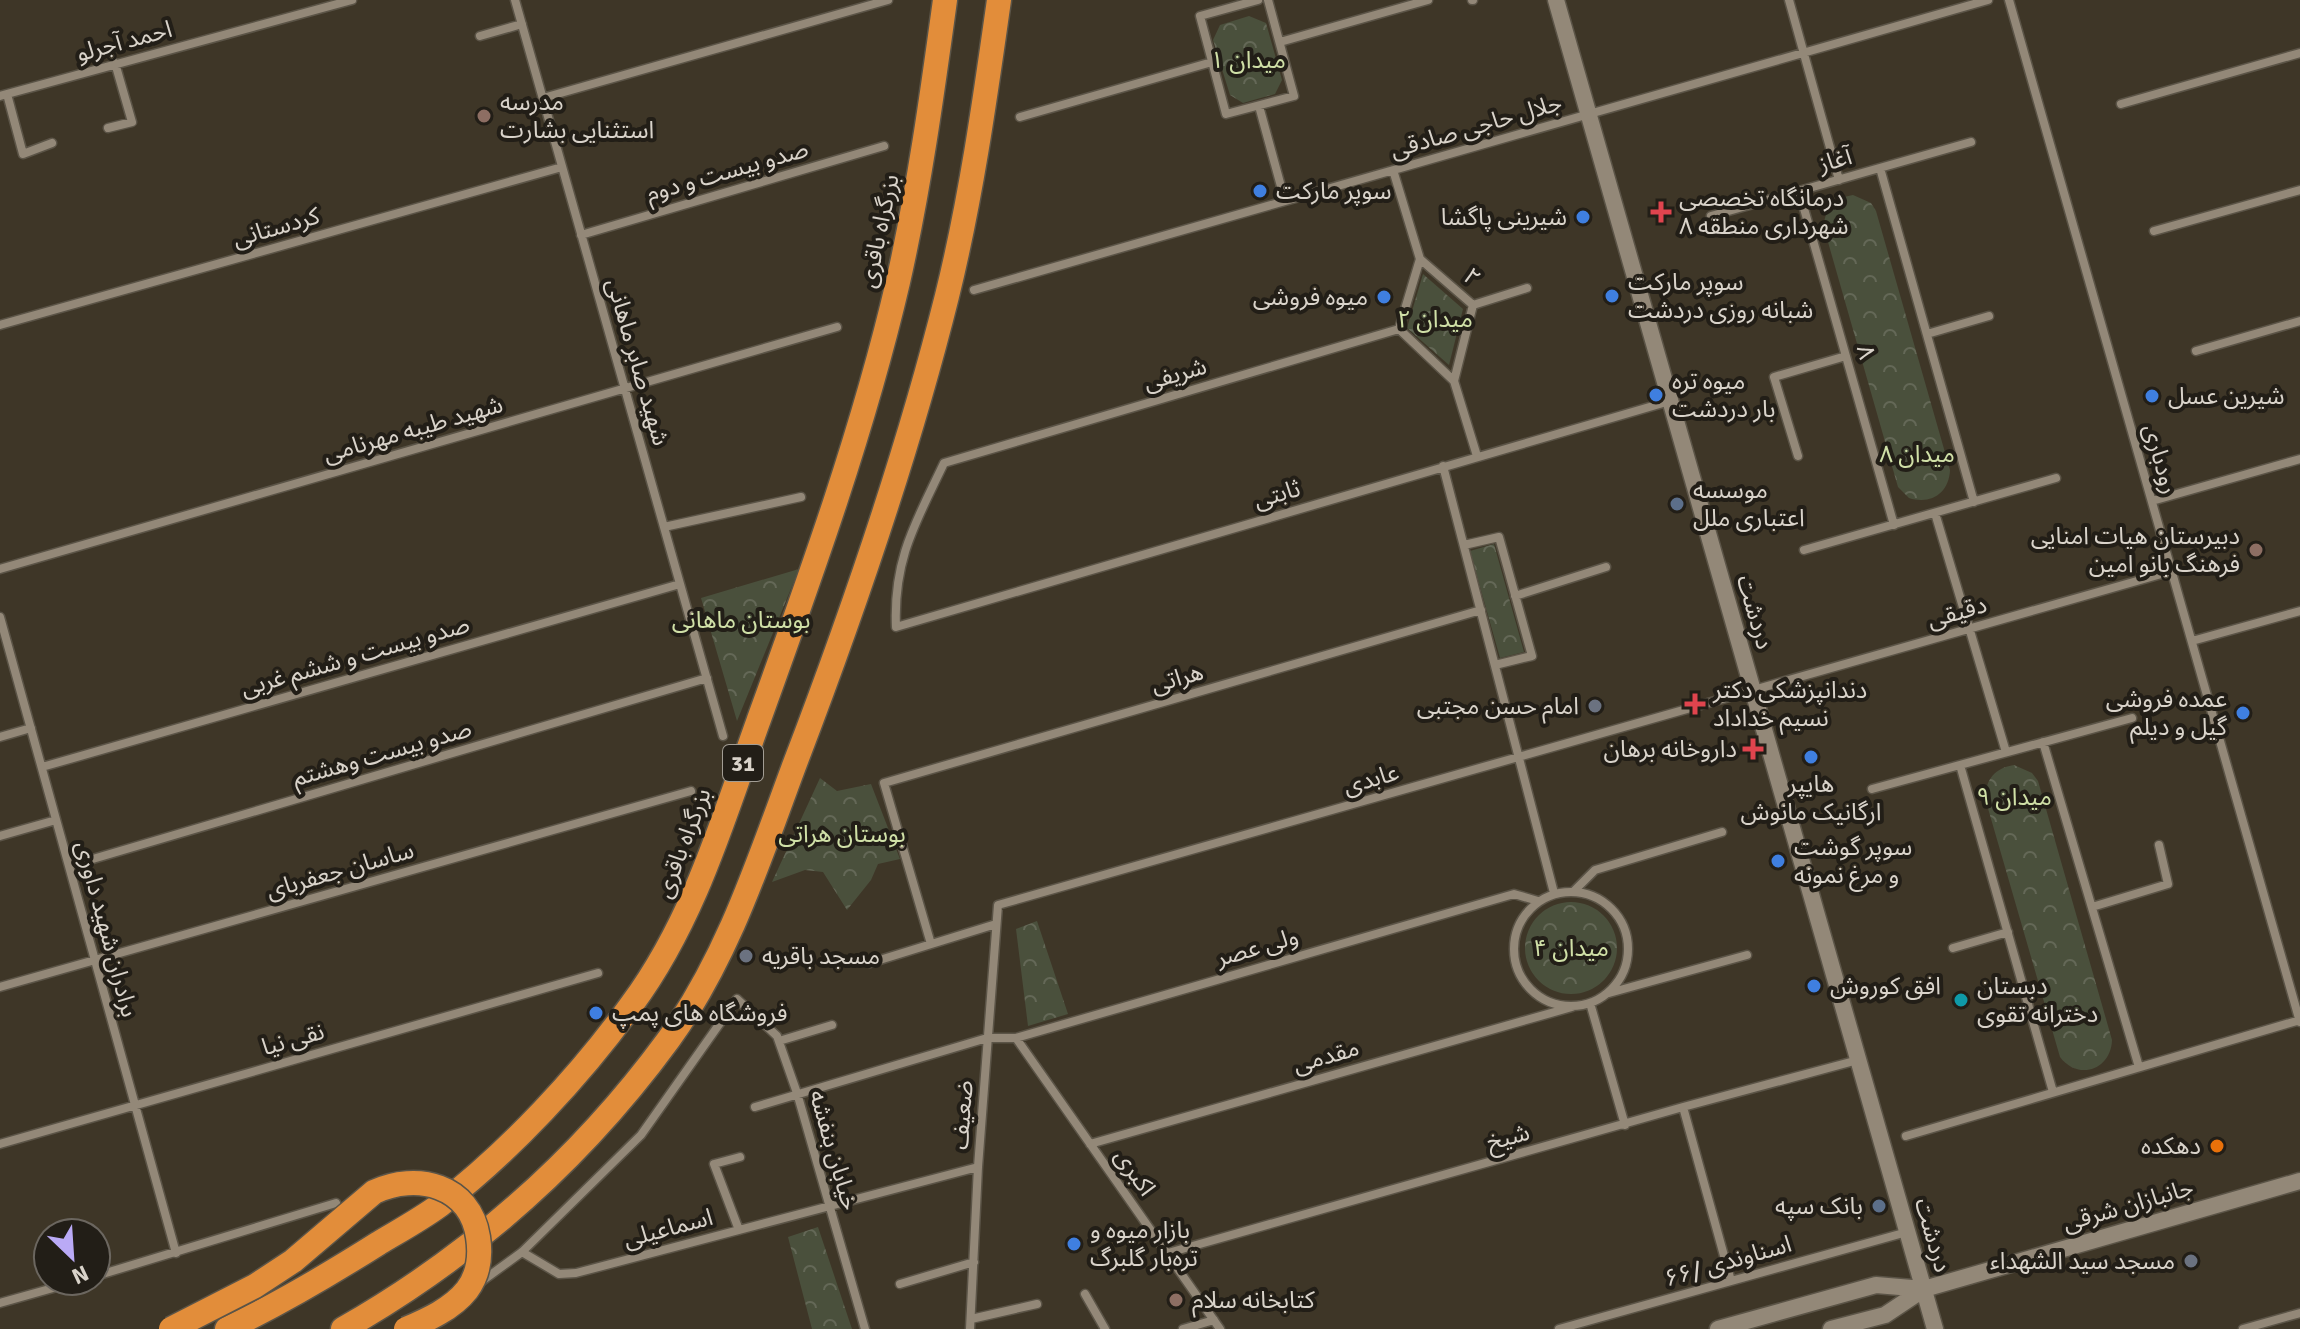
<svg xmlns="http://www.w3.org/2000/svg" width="2300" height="1329" viewBox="0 0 2300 1329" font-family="Signika,'Noto Sans Arabic',sans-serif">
	<defs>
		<pattern id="park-crowns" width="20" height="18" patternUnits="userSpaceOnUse" patternTransform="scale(2)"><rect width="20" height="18" fill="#4a503c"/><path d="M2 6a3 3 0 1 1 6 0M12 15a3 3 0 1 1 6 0" fill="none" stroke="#646857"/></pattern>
	</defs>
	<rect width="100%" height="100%" fill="#3e3627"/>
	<path fill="url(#park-crowns)" d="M1249,16L1266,23L1282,80L1275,94L1243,103L1230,95L1213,40L1220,25Z
		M1853,195L1871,203L1876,211L1950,470C1949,493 1931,505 1909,498L1898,487L1824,228C1824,209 1834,198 1853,195Z
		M1423,274L1463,309L1449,365L1407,328Z
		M1494,544L1524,652L1500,658L1470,551Z
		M799,569L737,721L701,598Z
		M2014,765L2032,773L2038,781L2112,1040C2111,1070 2078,1081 2060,1057L1985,798C1986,779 1995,768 2014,765Z
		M820,778L837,791L871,784L900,859L878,864L871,880L847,910L823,872L805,870L772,882Z
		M1525 948a46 46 0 1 1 92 0a46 46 0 1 1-92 0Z
		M1037,921L1068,1014L1028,1026L1016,929Z
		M818,1227L852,1329H812L788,1237Z"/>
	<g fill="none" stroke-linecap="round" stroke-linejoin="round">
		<g stroke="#5b5447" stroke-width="11">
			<path id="street" d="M515,0L723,736
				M1258,0L1200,16L1226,114L1294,96L1268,0
				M1472,0H1473
				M1789,0L1839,180
				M2009,0L2300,1022
				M480,36L522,24
				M1280,42L1428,0
				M7,94L23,154L52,143
				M0,96L352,0
				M543,98L888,0
				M2121,104L2300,53
				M1259,106L1285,201
				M1020,117L1212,62
				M108,128L132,122L115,63
				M1880,168L1974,502
				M1393,170L1420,259
				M1799,191L1894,525
				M1711,216L1971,142
				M2154,231L2300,190
				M581,235L884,146
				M1420,259L1473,305
				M974,290L1988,0
				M1473,305L1527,288
				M0,325L562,167
				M1399,329L944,463C916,522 893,559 896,627L1670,401
				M1399,329L1454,381L1477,456
				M1399,329L1420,259
				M1927,334L1989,316
				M2196,351L2300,321
				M1454,381L1473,305
				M1798,456L1774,377L1846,356
				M1443,466L1554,893
				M2152,501L2300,459
				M1935,513L2006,752
				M664,527L801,497
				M1464,545L1499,537L1532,656L1495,665
				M1804,550L2056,478
				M0,569L837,327
				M1515,596L1606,567
				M0,617L176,1253
				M2192,641L2300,611
				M0,737L31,728
				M2043,742L2139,1067
				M1960,765L2053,1092
				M42,767L680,584
				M1872,789L2132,718
				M0,836L56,820
				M69,866L707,678
				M1574,891L1595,870L1722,832
				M1514 949a57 57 0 1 1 114 0a57 57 0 1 1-114 0Z
				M2092,907L2168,884L2159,845
				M931,944L884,783L1481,610
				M1953,948L2008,932
				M870,963L996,924
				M0,987L691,791
				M1609,993L1747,955
				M1590,1003L1625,1125
				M1016,1038L1220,1329
				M779,1041L832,1025
				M755,1107L987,1038H1016L1514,894L1538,901
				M1683,1107L1731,1281
				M1906,1136L2300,1020
				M0,1144L598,973
				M1090,1144L1572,1007
				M739,1230L714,1164L740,1157
				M522,1252L559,1274L576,1273L978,1167
				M1168,1253L1683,1107L1858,1060
				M96,1276L336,1203
				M478,1284L522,1252L641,1135L737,999L777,1036L797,1093L865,1329
				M900,1284L974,1262
				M1085,1294L1105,1329
				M0,1303L78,1281
				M971,1319L1037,1304
				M970,1329L978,1167L998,905L2172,571
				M1183,1329L1214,1320
				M1559,1329L1907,1232
				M2243,1329L2300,1313"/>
		</g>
		<g stroke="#5b5447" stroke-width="19">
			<path id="secondary" d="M1556,0L1935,1329
				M1718,1329L1876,1285L1924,1289
				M1831,1329L1885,1315L1924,1289L2300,1181"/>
		</g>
		<g stroke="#5b5447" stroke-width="27">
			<path id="highway" d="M227,1329C279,1304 330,1274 379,1243C399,1231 421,1219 440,1205C509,1152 581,1075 632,1004C694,920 723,819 758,722C810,578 863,432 898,282C919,189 932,95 945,0
				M343,1329C471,1256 582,1158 669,1039C728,957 759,860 794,766C853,612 907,456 947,296C971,199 985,99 999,0"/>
		</g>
		<use href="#street" stroke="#938878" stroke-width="8"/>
		<use href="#secondary" stroke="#938878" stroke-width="16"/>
		<use href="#highway" stroke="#e28d3a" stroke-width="24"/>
		<g stroke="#5b5447" stroke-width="27" stroke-linecap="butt">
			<path id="highway-bridge" d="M171,1329L255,1286L293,1261L374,1192C417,1172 470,1185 478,1237C481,1256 479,1274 467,1290C452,1309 427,1320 406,1329"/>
		</g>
		<use href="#highway-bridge" stroke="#e28d3a" stroke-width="24"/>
	</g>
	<g fill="#8d6e63" stroke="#221e17" stroke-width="3">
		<circle cx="484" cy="116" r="8"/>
		<circle cx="2256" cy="550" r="8"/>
		<circle cx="1176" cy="1300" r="8"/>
	</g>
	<g fill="#3f7fe0" stroke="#221e17" stroke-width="3">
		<circle cx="1260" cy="191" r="8"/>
		<circle cx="1583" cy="217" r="8"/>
		<circle cx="1612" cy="296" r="8"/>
		<circle cx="1384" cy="297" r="8"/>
		<circle cx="1656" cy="395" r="8"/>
		<circle cx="2152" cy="396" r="8"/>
		<circle cx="2243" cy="713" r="8"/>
		<circle cx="1811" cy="757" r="8"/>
		<circle cx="1778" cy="861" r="8"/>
		<circle cx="1814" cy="986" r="8"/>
		<circle cx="596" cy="1013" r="8"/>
		<circle cx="1074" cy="1244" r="8"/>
	</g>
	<g fill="#e0444e" stroke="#221e17" stroke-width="3">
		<path d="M1657 200h8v8h8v8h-8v8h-8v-8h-8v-8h8z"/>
		<path d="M1691 692h8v8h8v8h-8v8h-8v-8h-8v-8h8z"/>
		<path d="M1749 737h8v8h8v8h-8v8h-8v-8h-8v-8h8z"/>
	</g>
	<g fill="#5c6f8a" stroke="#221e17" stroke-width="3">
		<circle cx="1677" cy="504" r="8"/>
		<circle cx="1879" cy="1206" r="8"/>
	</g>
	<g fill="#6b7280" stroke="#221e17" stroke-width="3">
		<circle cx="1595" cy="706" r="8"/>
		<circle cx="746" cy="956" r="8"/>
		<circle cx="2191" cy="1261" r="8"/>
	</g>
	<circle fill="#0f9aa8" stroke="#221e17" stroke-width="3" cx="1961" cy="1000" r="8"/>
	<circle fill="#e8710a" stroke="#221e17" stroke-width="3" cx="2217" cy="1146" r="8"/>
	<g text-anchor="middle" stroke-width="8" stroke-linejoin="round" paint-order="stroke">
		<rect fill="#221e17" stroke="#a29d94" stroke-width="2" x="723" y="745" width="40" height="36" rx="6"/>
		<g font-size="22" font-weight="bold" fill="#d9d3ca">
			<text x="743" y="771">31</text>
		</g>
		<g font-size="24" fill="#d9d3ca" stroke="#221e17">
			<text transform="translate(124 41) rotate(-15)" y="8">احمد آجرلو</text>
			<text transform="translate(1476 126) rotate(-16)" y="8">جلال حاجی صادقی</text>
			<text transform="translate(1835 160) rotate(-16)" y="8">آغاز</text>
			<text transform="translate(727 171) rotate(-16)" y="8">صدو بیست و دوم</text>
			<text transform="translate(276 227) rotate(-16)" y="8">کردستانی</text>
			<text transform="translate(879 231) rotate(-78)" y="8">بزرگراه باقری</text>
			<text transform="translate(1472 277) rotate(41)" y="8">۲</text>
			<text transform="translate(1866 352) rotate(74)" y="8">۸</text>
			<text transform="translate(638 362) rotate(74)" y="8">شهید صابر ماهانی</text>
			<text transform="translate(1175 374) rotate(-16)" y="8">شریفی</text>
			<text transform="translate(413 429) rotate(-16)" y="8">شهید طیبه مهرنامی</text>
			<text transform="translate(2161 459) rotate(74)" y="8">رودباری</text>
			<text transform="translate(1277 494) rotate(-16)" y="8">ثابتی</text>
			<text transform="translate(1755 612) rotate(74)" y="8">دردشت</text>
			<text transform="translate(1957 612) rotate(-16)" y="8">دقیقی</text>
			<text transform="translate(355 656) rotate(-16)" y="8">صدو بیست و ششم غربی</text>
			<text transform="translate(1177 678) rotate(-16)" y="8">هراتی</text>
			<text transform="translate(382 753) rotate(-16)" y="8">صدو بیست وهشتم</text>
			<text transform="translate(1371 779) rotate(-16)" y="8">عابدی</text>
			<text transform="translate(683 843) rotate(-69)" y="8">بزرگراه باقری</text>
			<text transform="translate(340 870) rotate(-16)" y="8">ساسان جعفربای</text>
			<text transform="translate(107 929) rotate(75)" y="8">برادران شهید داوری</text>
			<text transform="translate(1257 947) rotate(-16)" y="8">ولی عصر</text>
			<text transform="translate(293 1039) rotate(-16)" y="8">نقی نیا</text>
			<text transform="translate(1326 1056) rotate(-16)" y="8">مقدمی</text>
			<text transform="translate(962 1115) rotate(-86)" y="8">ضعیف</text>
			<text transform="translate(1508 1137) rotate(-16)" y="8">شیخ</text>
			<text transform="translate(834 1150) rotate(74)" y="8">خیابان بنفشه</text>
			<text transform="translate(1135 1172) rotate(55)" y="8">اکبری</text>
			<text transform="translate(2128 1205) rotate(-16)" y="8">جانبازان شرقی</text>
			<text transform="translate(668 1228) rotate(-15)" y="8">اسماعیلی</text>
			<text transform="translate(1933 1235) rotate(74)" y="8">دردشت</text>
			<text transform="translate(1728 1261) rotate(-16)" y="8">اسناوندی /۶۶</text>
		</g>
		<g font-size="24" fill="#d0e0a7" stroke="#221e17">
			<text x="1248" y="68">میدان ۱</text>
			<text x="1435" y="327">میدان ۲</text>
			<text x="1917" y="462">میدان ۸</text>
			<text x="741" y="628">بوستان ماهانی</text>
			<text x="2014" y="805">میدان ۹</text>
			<text x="842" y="842">بوستان هراتی</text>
			<text x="1571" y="956">میدان ۴</text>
		</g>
		<g font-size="24" fill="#d9d3ca" stroke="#221e17" text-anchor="start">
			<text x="500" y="110">مدرسه<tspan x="500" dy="28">استثنایی بشارت</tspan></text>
			<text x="1276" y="199">سوپر مارکت</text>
			<text x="1679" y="206">درمانگاه تخصصی<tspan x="1679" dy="28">شهرداری منطقه ۸</tspan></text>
			<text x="1567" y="225" text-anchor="end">شیرینی پاگشا</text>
			<text x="1628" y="290">سوپر مارکت<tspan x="1628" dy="28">شبانه روزی دردشت</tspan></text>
			<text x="1368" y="305" text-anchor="end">میوه فروشی</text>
			<text x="1672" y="389">میوه تره<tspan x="1672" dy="28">بار دردشت</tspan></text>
			<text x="2168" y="404">شیرین عسل</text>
			<text x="1693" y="498">موسسه<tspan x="1693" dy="28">اعتباری ملل</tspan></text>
			<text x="2240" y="544" text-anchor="end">دبیرستان هیات امنایی<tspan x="2240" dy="28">فرهنگ بانو امین</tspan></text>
			<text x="1713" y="698">دندانپزشکی دکتر<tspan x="1713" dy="28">نسیم خداداد</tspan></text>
			<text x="2227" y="707" text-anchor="end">عمده فروشی<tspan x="2227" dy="28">گیل و دیلم</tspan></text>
			<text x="1579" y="714" text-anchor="end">امام حسن مجتبی</text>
			<text x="1737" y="757" text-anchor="end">داروخانه برهان</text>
			<text x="1811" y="792" text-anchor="middle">هایپر<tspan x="1811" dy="28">ارگانیک مانوش</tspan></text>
			<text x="1794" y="855">سوپر گوشت<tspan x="1794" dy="28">و مرغ نمونه</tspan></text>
			<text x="762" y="964">مسجد باقریه</text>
			<text x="1830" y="994">افق کوروش</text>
			<text x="1977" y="994">دبستان<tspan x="1977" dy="28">دخترانه تقوی</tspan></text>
			<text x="612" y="1021">فروشگاه های پمپ</text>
			<text x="2201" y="1154" text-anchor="end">دهکده</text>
			<text x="1863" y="1214" text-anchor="end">بانک سپه</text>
			<text x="1090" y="1238">بازار میوه و<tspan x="1090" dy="28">تره‌بار گلبرگ</tspan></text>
			<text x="2175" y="1269" text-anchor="end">مسجد سید الشهداء</text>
			<text x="1192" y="1308">کتابخانه سلام</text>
		</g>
	</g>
	<g transform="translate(72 1257) rotate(155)"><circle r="38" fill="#221e17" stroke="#6b665f" stroke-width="2"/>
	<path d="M0-6L14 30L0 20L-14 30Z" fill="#baaaf6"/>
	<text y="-12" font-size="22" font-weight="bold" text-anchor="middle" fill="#d9d3ca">N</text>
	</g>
</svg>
